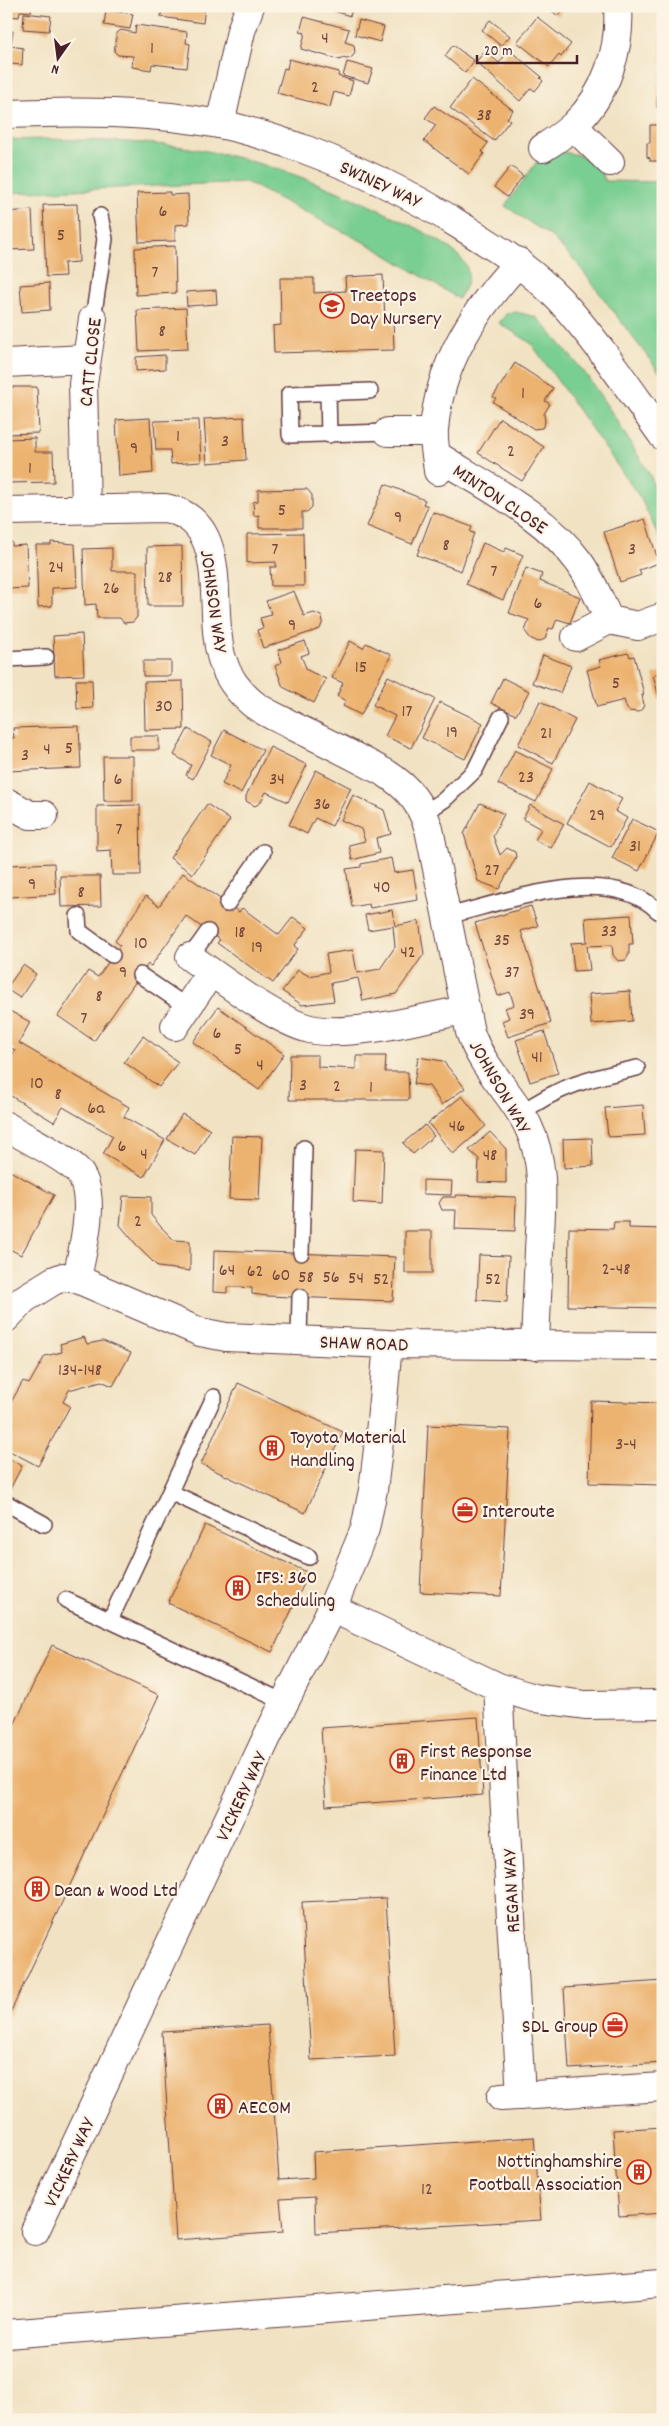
<svg xmlns="http://www.w3.org/2000/svg" width="669" height="2426" viewBox="0 0 669 2426" font-family="Dekko,sans-serif">
	<rect width="100%" height="100%" fill="#fcf5e5"/>
	<filter id="ink" filterUnits="userSpaceOnUse"><feTurbulence type="fractalNoise" baseFrequency=".02" numOctaves="2"/><feDisplacementMap in="SourceGraphic" scale="10" xChannelSelector="R" yChannelSelector="G"/><feConvolveMatrix kernelMatrix="1 2 1 2 8 2 1 2 1" color-interpolation-filters="sRGB"/></filter>
	<filter id="wash" filterUnits="userSpaceOnUse"><feTurbulence type="fractalNoise" baseFrequency=".0096" numOctaves="4" result="noise"/><feDisplacementMap in="SourceGraphic" scale="20" xChannelSelector="R" yChannelSelector="G"/><feGaussianBlur stdDeviation="1.12" result="paint"/><feColorMatrix in="noise" values="0 0 0 0 0 0 0 0 0 0 0 0 0 0 0 0 0 1.4 0 .05"/><feComposite in="paint" operator="in"/></filter>
	<g filter="url(#wash)">
		<rect width="100%" height="100%" fill="#f1e2c3"/>
		<path fill="#79ce92" stroke="#62765e" d="M43,139C87,140 131,141 175,146C258,156 336,188 410,225C427,234 460,250 467,268C471,280 464,288 459,299L375,248L246,182L6,193V140Z
			M562,152C584,155 596,159 605,181L663,182V377L576,262L552,237L505,206L538,160Z
			M516,312L536,317L544,325L585,373L614,416L650,475L663,508V545L641,499L531,343L499,323L507,313Z"/>
		<g id="blocks">
			<path fill="#ecb26f" d="M6,6H32L31,12L20,11L19,17L6,16Z
				M162,6H205L203,23L161,17Z
				M318,6H353L350,16Z
				M546,6H565L558,16Z
				M106,10L133,14L130,29L104,25Z
				M24,13L51,16L49,31L23,29Z
				M304,17L349,29L345,42L354,45L355,53L352,57L347,59L341,58V60L301,49L305,33L300,32Z
				M537,17L571,44L561,57L559,55L549,67L517,42Z
				M359,20L384,27L380,42L355,35Z
				M490,20L510,36L501,46L482,30Z
				M136,25L187,32L186,43L190,44L187,68L152,64L151,70L132,67L133,56L118,55L114,51L117,33L121,30L135,33Z
				M6,31H13L11,46L23,48L22,65L10,64L9,68L6,67Z
				M660,34H663V61H661Z
				M453,45L474,61L465,73L445,56Z
				M509,50L542,77L540,78L543,81L535,91L531,88L520,101L476,62L485,51L499,63Z
				M289,59L339,72L338,76L353,81L349,96L334,92L330,107L277,93L284,68L287,69Z
				M347,62L373,69L368,83L343,76Z
				M660,72H663V108H657L658,83L661,84Z
				M472,79L513,110L507,118L510,120L494,141L450,108Z
				M434,106L488,143L482,151L484,154L469,174L424,141L436,125L425,118Z
				M650,125H663V161H650V158L647,157V143H650Z
				M511,166L523,176L507,197L494,187Z
				M170,192V195L188,194L189,224L175,225V241L139,242L137,193Z
				M77,204L79,262L64,263L65,276L46,277L43,205Z
				M32,210L34,249L6,250V212Z
				M175,246L176,293L136,295L135,248Z
				M383,275L385,320H393L394,350L274,353L273,326L281,325L280,278H314V293L346,291L345,277Z
				M49,283L50,310L22,312L20,285Z
				M216,290L217,304L187,306L186,292Z
				M186,308L188,349L139,351L137,310Z
				M165,355V369L136,371V357Z
				M515,363L553,388L545,401L550,404L544,414L545,422L542,428L534,429L493,402L496,398L493,397Z
				M6,387H37L39,433L6,434Z
				M244,417L246,460L207,463L204,419Z
				M150,418L153,473L119,476L116,420Z
				M500,418L544,447L522,481L478,453Z
				M199,420L201,462L171,464L170,450H156L154,421Z
				M35,438V452H53L54,482L6,483V439Z
				M385,484L425,500L423,504L428,506L412,544L367,526Z
				M307,489L312,495V507L307,512H302V528H259V515L254,516L253,502L258,501V490Z
				M433,512L472,527L470,532L474,533L461,571L417,555Z
				M645,519L659,563L639,570L641,575L620,582L604,532Z
				M303,533L304,586H271L270,567H276V562L247,563V534Z
				M12,542V546L26,545L28,588L6,589V543Z
				M51,542L75,544L77,587L52,588V606L38,607L36,545H51Z
				M483,543L504,552L506,548L523,555L503,600L466,584Z
				M182,546L183,606H148L147,547Z
				M112,548V571H137V617L133,622L124,623L120,618H97L96,604L85,605L83,549Z
				M526,568L542,574L540,581L580,597L570,623L557,619L553,629L549,628L545,639L538,642L530,638L525,631L529,620L509,613Z
				M294,591L304,616L314,613L321,616L323,621L320,629L263,648L257,630L263,628L260,618L272,615L266,601Z
				M82,634L84,675L55,676L53,636Z
				M305,641L309,653L301,656L307,670L326,679L314,703L283,687L275,666L282,662L278,650Z
				M350,641L363,648L366,643L391,655L361,715L343,706L346,701L337,696L343,683L332,678Z
				M628,653L630,657L634,656L644,694L642,695L644,705L642,709L638,712L629,711L627,709L624,700L597,707L587,670L601,666L599,660Z
				M543,655L571,666L560,693L532,683Z
				M143,661H171V676H143Z
				M663,672V708H662L653,675Z
				M388,676L435,699L411,748L385,736L395,716L373,705Z
				M503,678L529,691L516,715L491,703Z
				M76,680H92L93,708L77,709Z
				M183,681L184,729L145,730L144,682Z
				M540,701L575,720L553,763L518,745Z
				M440,702L483,723L465,759L422,738Z
				M79,726L81,768L6,771V738H14L13,728Z
				M188,729L212,742L193,779L186,775L191,765L174,755Z
				M224,730L263,750L241,793L222,784L231,765L211,755Z
				M130,736H159V750H130Z
				M270,747L307,765L288,802L266,792L260,803L255,806L246,801V796Z
				M515,750L553,769L536,802L498,784Z
				M103,756H133V801H104Z
				M316,770L351,788L332,826L315,818L307,834L289,825Z
				M590,781L622,799L615,811L627,818L611,847L567,823Z
				M353,795L384,810L391,834L376,838L379,853L352,860L349,845L365,841L361,829L341,820Z
				M480,803L504,814L493,836L500,855L507,848L515,852L516,857L499,889L478,881L464,834Z
				M207,804L230,820L193,874L170,858Z
				M140,805L141,875H112L111,850L97,851V806Z
				M530,805L564,824L551,848L535,840L541,829L523,819Z
				M632,819L659,832L639,871L612,858Z
				M391,858L394,873L413,870L418,900L370,908L369,904L352,907L346,869L361,867V864Z
				M54,863L56,894L10,897V901H6V871H9V865Z
				M183,873L239,912L242,908L279,935L293,917L308,928L294,946L298,949L273,983L217,943L220,940L186,916L151,966L148,964L94,1041L58,1016L88,971L98,977L120,945L115,941L146,896L159,906Z
				M60,876H100L101,906L61,907Z
				M531,906L538,926L521,931L551,1023L508,1037L502,1021L509,1018L505,1008L514,1005L510,992L498,996L475,923Z
				M392,910L395,926L419,921L424,954L396,994L363,1001L358,978L331,983L334,1001L302,1005L282,991L298,970L309,976L329,972L326,954L353,950L357,973L380,969L395,947L393,926L368,930L365,915Z
				M631,915L633,944H629V954L626,960L618,961L613,955L612,945L587,946L590,970L574,971L571,943L587,942L585,918Z
				M23,965L36,974L20,998L6,989Z
				M630,991L632,1021L591,1024L589,994Z
				M218,1007L284,1054L259,1090L193,1042Z
				M6,1009L30,1022L19,1043L129,1107L124,1117L165,1140L144,1177L103,1154L113,1136L63,1107L54,1122L6,1093V1065L15,1050L6,1045Z
				M544,1031L558,1073L530,1082L516,1040Z
				M143,1036L178,1062L159,1087L124,1062Z
				M290,1055H318V1067L356,1069V1056H386L385,1072H408L409,1100H289Z
				M418,1057L443,1061L465,1088L442,1105L429,1086L414,1084Z
				M462,1096L486,1126L453,1154L428,1123Z
				M643,1105L645,1135L608,1137L605,1108Z
				M182,1114L210,1130L195,1155L167,1139Z
				M425,1125L434,1136L413,1154L403,1143Z
				M490,1132L506,1149V1183L478,1182L479,1159L469,1150Z
				M232,1136L262,1137L259,1200L229,1199Z
				M592,1138L593,1166L564,1168L563,1139Z
				M355,1149L384,1150L382,1204L353,1202Z
				M10,1171L54,1195L21,1255L6,1247V1178Z
				M423,1180L452,1181L451,1195L423,1194Z
				M456,1195L516,1197L515,1231L455,1229L456,1210H442L439,1203L443,1197H456Z
				M123,1196L151,1197V1215L161,1227L174,1240L190,1241V1271L158,1267L140,1249L120,1225Z
				M614,1222H629V1228L663,1229V1308L568,1306L569,1228L613,1229Z
				M405,1231H432V1273H405Z
				M214,1250L395,1257L393,1301L267,1296L252,1294V1288L240,1287H227V1293L213,1292Z
				M479,1255L509,1256L507,1302L477,1300Z
				M84,1337L87,1344L103,1341L131,1353L113,1386L101,1381L69,1390L63,1402L70,1406L38,1466L6,1449V1402L10,1404L23,1381L29,1384L45,1356L62,1352L60,1344Z
				M238,1383L343,1432L305,1513L201,1464Z
				M591,1401L663,1403V1485L589,1483Z
				M428,1425L510,1429L501,1596L420,1592Z
				M6,1457L22,1466L10,1489L6,1487Z
				M205,1525L309,1573L272,1652L168,1603Z
				M52,1645L159,1695L6,2022V1742Z
				M478,1717L483,1795L326,1806L321,1728Z
				M386,1898L395,2056L311,2060L302,1902Z
				M663,1981V2063L569,2069L564,1988Z
				M268,2025L279,2180L314,2178L313,2152L534,2137L541,2220L316,2233L315,2197L280,2199L283,2232L176,2240L162,2032Z
				M663,2127V2213L619,2216L613,2130Z"/>
		</g>
	</g>
	<g filter="url(#ink)">
		<use href="#blocks" fill-opacity="0" stroke="#633c42" stroke-width="1"/>
		<g fill="none" stroke-linecap="round" stroke-linejoin="round">
			<g stroke="#633c42" stroke-width="18">
				<path id="service" d="M93,319L105,239L100,216
					M370,391L289,394L290,435L388,432
					M328,393L329,435
					M6,659L46,657
					M424,813L444,800L475,770L501,717
					M227,904L263,852
					M78,916L79,931L112,955
					M447,916C507,902 607,862 658,911
					M190,957L208,932
					M140,975L187,1007
					M520,1114C558,1086 591,1078 637,1068
					M301,1253L304,1148
					M299,1340L300,1297
					M170,1492L309,1557
					M6,1503L44,1524
					M66,1600L284,1702
					M110,1620L214,1397"/>
			</g>
			<g stroke="#633c42" stroke-width="30">
				<path id="minor" d="M220,124L241,31L250,6
					M573,126L610,162
					M543,148C554,141 565,134 574,125C606,95 621,49 618,6
					M6,363L85,359
					M388,432H433
					M436,455C486,487 543,513 579,562C592,580 600,601 609,620
					M438,471C437,458 433,443 434,430C439,364 475,309 519,262
					M86,509L83,384L93,319
					M6,511L165,508C234,522 206,608 222,659C227,676 239,692 252,703C264,713 281,719 295,727C326,742 357,757 387,774C409,788 421,804 429,829L470,1032C484,1072 511,1091 528,1126C547,1165 541,1208 539,1250C538,1282 536,1314 535,1346
					M576,637L609,620L638,626L663,617
					M6,802L30,815H44
					M190,957C220,978 276,1021 310,1029C350,1038 423,1018 464,1010
					M175,1026L211,972
					M6,1126C27,1139 57,1153 75,1168C100,1190 82,1250 77,1279
					M6,1318L24,1299L53,1281L63,1277L77,1279L200,1332L226,1337L388,1344L663,1346
					M332,1608L498,1687L534,1698L585,1705L663,1704
					M498,1687L521,2096
					M501,2097L663,2087
					M35,2231L268,1735L332,1608L365,1529L373,1490L380,1433L388,1344
					M6,2334L663,2283"/>
			</g>
			<g stroke="#633c42" stroke-width="30">
				<path id="tertiary" d="M6,114C77,111 149,111 219,124C247,129 274,139 301,148C358,169 409,193 461,226C496,248 531,269 560,300C598,342 630,390 663,436"/>
			</g>
			<use href="#service" stroke="#fff" stroke-width="15"/>
			<use href="#minor" stroke="#fff" stroke-width="28"/>
			<use href="#tertiary" stroke="#fff" stroke-width="28"/>
		</g>
	</g>
	<defs>
		<g id="school-ring" transform="scale(1.25)"><circle r="9.5" fill="#fcf5e5" stroke="#c8321e" stroke-width="1.5"/><path d="M0-5L7-2L0 1L-7-2ZM-4 1L0 2.5L4 1V4Q0 6-4 4Z" fill="#c8321e"/></g>
		<g id="building-ring" transform="scale(1.25)"><circle r="9.5" fill="#fcf5e5" stroke="#c8321e" stroke-width="1.5"/><path d="M-4-6H4V6H1V3H-1V6H-4ZM-2.5-4.3h1.7v1.8h-1.7ZM.8-4.3h1.7v1.8H.8ZM-2.5-1h1.7V.8h-1.7ZM.8-1h1.7V.8H.8Z" fill="#c8321e"/></g>
		<g id="office-ring" transform="scale(1.25)"><circle r="9.5" fill="#fcf5e5" stroke="#c8321e" stroke-width="1.5"/><path d="M-6-3h4V-5.5h4V-3h4V5H-6ZM-1-4.5V-3h2v-1.5ZM-6 0V1H6V0Z" fill="#c8321e"/></g>
	</defs>
	<g fill-rule="evenodd">
		<use href="#school-ring" x="332" y="306"/>
		<use href="#building-ring" x="272" y="1448"/>
		<use href="#office-ring" x="465" y="1510"/>
		<use href="#building-ring" x="238" y="1588"/>
		<use href="#building-ring" x="402" y="1761"/>
		<use href="#building-ring" x="37" y="1889"/>
		<use href="#office-ring" x="615" y="2025"/>
		<use href="#building-ring" x="220" y="2106"/>
		<use href="#building-ring" x="639" y="2172"/>
	</g>
	<g text-anchor="middle" stroke-width="4.5" stroke-linejoin="round" paint-order="stroke">
		<g font-size="18" fill="#72443c">
			<text x="325" y="43">4</text>
			<text x="152" y="53">1</text>
			<text x="315" y="92">2</text>
			<text x="484" y="120">38</text>
			<text x="163" y="216">6</text>
			<text x="61" y="240">5</text>
			<text x="155" y="277">7</text>
			<text x="162" y="336">8</text>
			<text x="523" y="398">1</text>
			<text x="178" y="441">1</text>
			<text x="225" y="446">3</text>
			<text x="134" y="453">9</text>
			<text x="511" y="456">2</text>
			<text x="30" y="473">1</text>
			<text x="282" y="515">5</text>
			<text x="398" y="522">9</text>
			<text x="446" y="550">8</text>
			<text x="275" y="554">7</text>
			<text x="632" y="554">3</text>
			<text x="56" y="572">24</text>
			<text x="494" y="576">7</text>
			<text x="165" y="582">28</text>
			<text x="111" y="593">26</text>
			<text x="538" y="608">6</text>
			<text x="292" y="630">9</text>
			<text x="361" y="672">15</text>
			<text x="616" y="688">5</text>
			<text x="164" y="711">30</text>
			<text x="407" y="716">17</text>
			<text x="452" y="737">19</text>
			<text x="546" y="738">21</text>
			<text x="69" y="753">5</text>
			<text x="47" y="754">4</text>
			<text x="25" y="760">3</text>
			<text x="526" y="782">23</text>
			<text x="118" y="784">6</text>
			<text x="277" y="784">34</text>
			<text x="322" y="809">36</text>
			<text x="597" y="820">29</text>
			<text x="119" y="834">7</text>
			<text x="635" y="851">31</text>
			<text x="492" y="875">27</text>
			<text x="32" y="889">9</text>
			<text x="382" y="892">40</text>
			<text x="81" y="897">8</text>
			<text x="609" y="936">33</text>
			<text x="240" y="937">18</text>
			<text x="502" y="945">35</text>
			<text x="141" y="948">10</text>
			<text x="257" y="952">19</text>
			<text x="408" y="957">42</text>
			<text x="123" y="977">9</text>
			<text x="512" y="977">37</text>
			<text x="99" y="1001">8</text>
			<text x="527" y="1019">39</text>
			<text x="84" y="1023">7</text>
			<text x="217" y="1038">6</text>
			<text x="238" y="1054">5</text>
			<text x="537" y="1062">41</text>
			<text x="260" y="1070">4</text>
			<text x="37" y="1088">10</text>
			<text x="303" y="1090">3</text>
			<text x="337" y="1091">2</text>
			<text x="371" y="1092">1</text>
			<text x="58" y="1099">8</text>
			<text x="96" y="1113">6a</text>
			<text x="457" y="1131">46</text>
			<text x="122" y="1151">6</text>
			<text x="144" y="1159">4</text>
			<text x="490" y="1160">48</text>
			<text x="138" y="1226">2</text>
			<text x="616" y="1274">2-48</text>
			<text x="227" y="1275">64</text>
			<text x="255" y="1276">62</text>
			<text x="281" y="1280">60</text>
			<text x="306" y="1282">58</text>
			<text x="331" y="1282">56</text>
			<text x="356" y="1283">54</text>
			<text x="381" y="1284">52</text>
			<text x="493" y="1284">52</text>
			<text x="80" y="1375">134-148</text>
			<text x="626" y="1449">3-4</text>
			<text x="427" y="2194">12</text>
		</g>
		<g font-size="20" fill="#4a1f2b" stroke="#fcf5e5">
			<text transform="translate(381 183) rotate(25)" y="7">SWINEY WAY</text>
			<text transform="translate(89 362) rotate(-84)" y="7">CATT CLOSE</text>
			<text transform="translate(501 498) rotate(34)" y="7">MINTON CLOSE</text>
			<text transform="translate(215 601) rotate(82)" y="7">JOHNSON WAY</text>
			<text transform="translate(501 1086) rotate(60)" y="7">JOHNSON WAY</text>
			<text transform="translate(364 1342) rotate(2)" y="7">SHAW ROAD</text>
			<text transform="translate(240 1796) rotate(-65)" y="7">VICKERY WAY</text>
			<text transform="translate(510 1891) rotate(-93)" y="7">REGAN WAY</text>
			<text transform="translate(68 2162) rotate(-65)" y="7">VICKERY WAY</text>
		</g>
		<g font-size="20" fill="#4a1f2b" stroke="#fcf5e5" text-anchor="start">
			<text x="350" y="301">Treetops<tspan x="350" dy="23">Day Nursery</tspan></text>
			<text x="290" y="1443">Toyota Material<tspan x="290" dy="23">Handling</tspan></text>
			<text x="482" y="1517">Interoute</text>
			<text x="256" y="1583">IFS: 360<tspan x="256" dy="23">Scheduling</tspan></text>
			<text x="420" y="1757">First Response<tspan x="420" dy="23">Finance Ltd</tspan></text>
			<text x="54" y="1896">Dean &amp; Wood Ltd</text>
			<text x="598" y="2032" text-anchor="end">SDL Group</text>
			<text x="238" y="2113">AECOM</text>
			<text x="622" y="2167" text-anchor="end">Nottinghamshire<tspan x="622" dy="23">Football Association</tspan></text>
		</g>
	</g>
	<rect width="669" height="2426" fill="none" stroke="#fcf5e5" stroke-width="25"/>
	<g transform="translate(58 58) rotate(194)" stroke="#fcf5e5" stroke-width="4" paint-order="stroke">
	<path d="M0-4L9 19L0 12L-9 19Z" fill="#4a1f2b"/>
	<text y="-8" font-size="14" font-weight="bold" text-anchor="middle" fill="#4a1f2b">N</text>
	</g>
	<path d="M477 55v8h100v-8" fill="none" stroke="#4a1f2b" stroke-width="2.5"/>
	<text x="484" y="55" font-size="15" fill="#4a1f2b" stroke="#fcf5e5" stroke-width="4" paint-order="stroke">20 m</text>
</svg>
